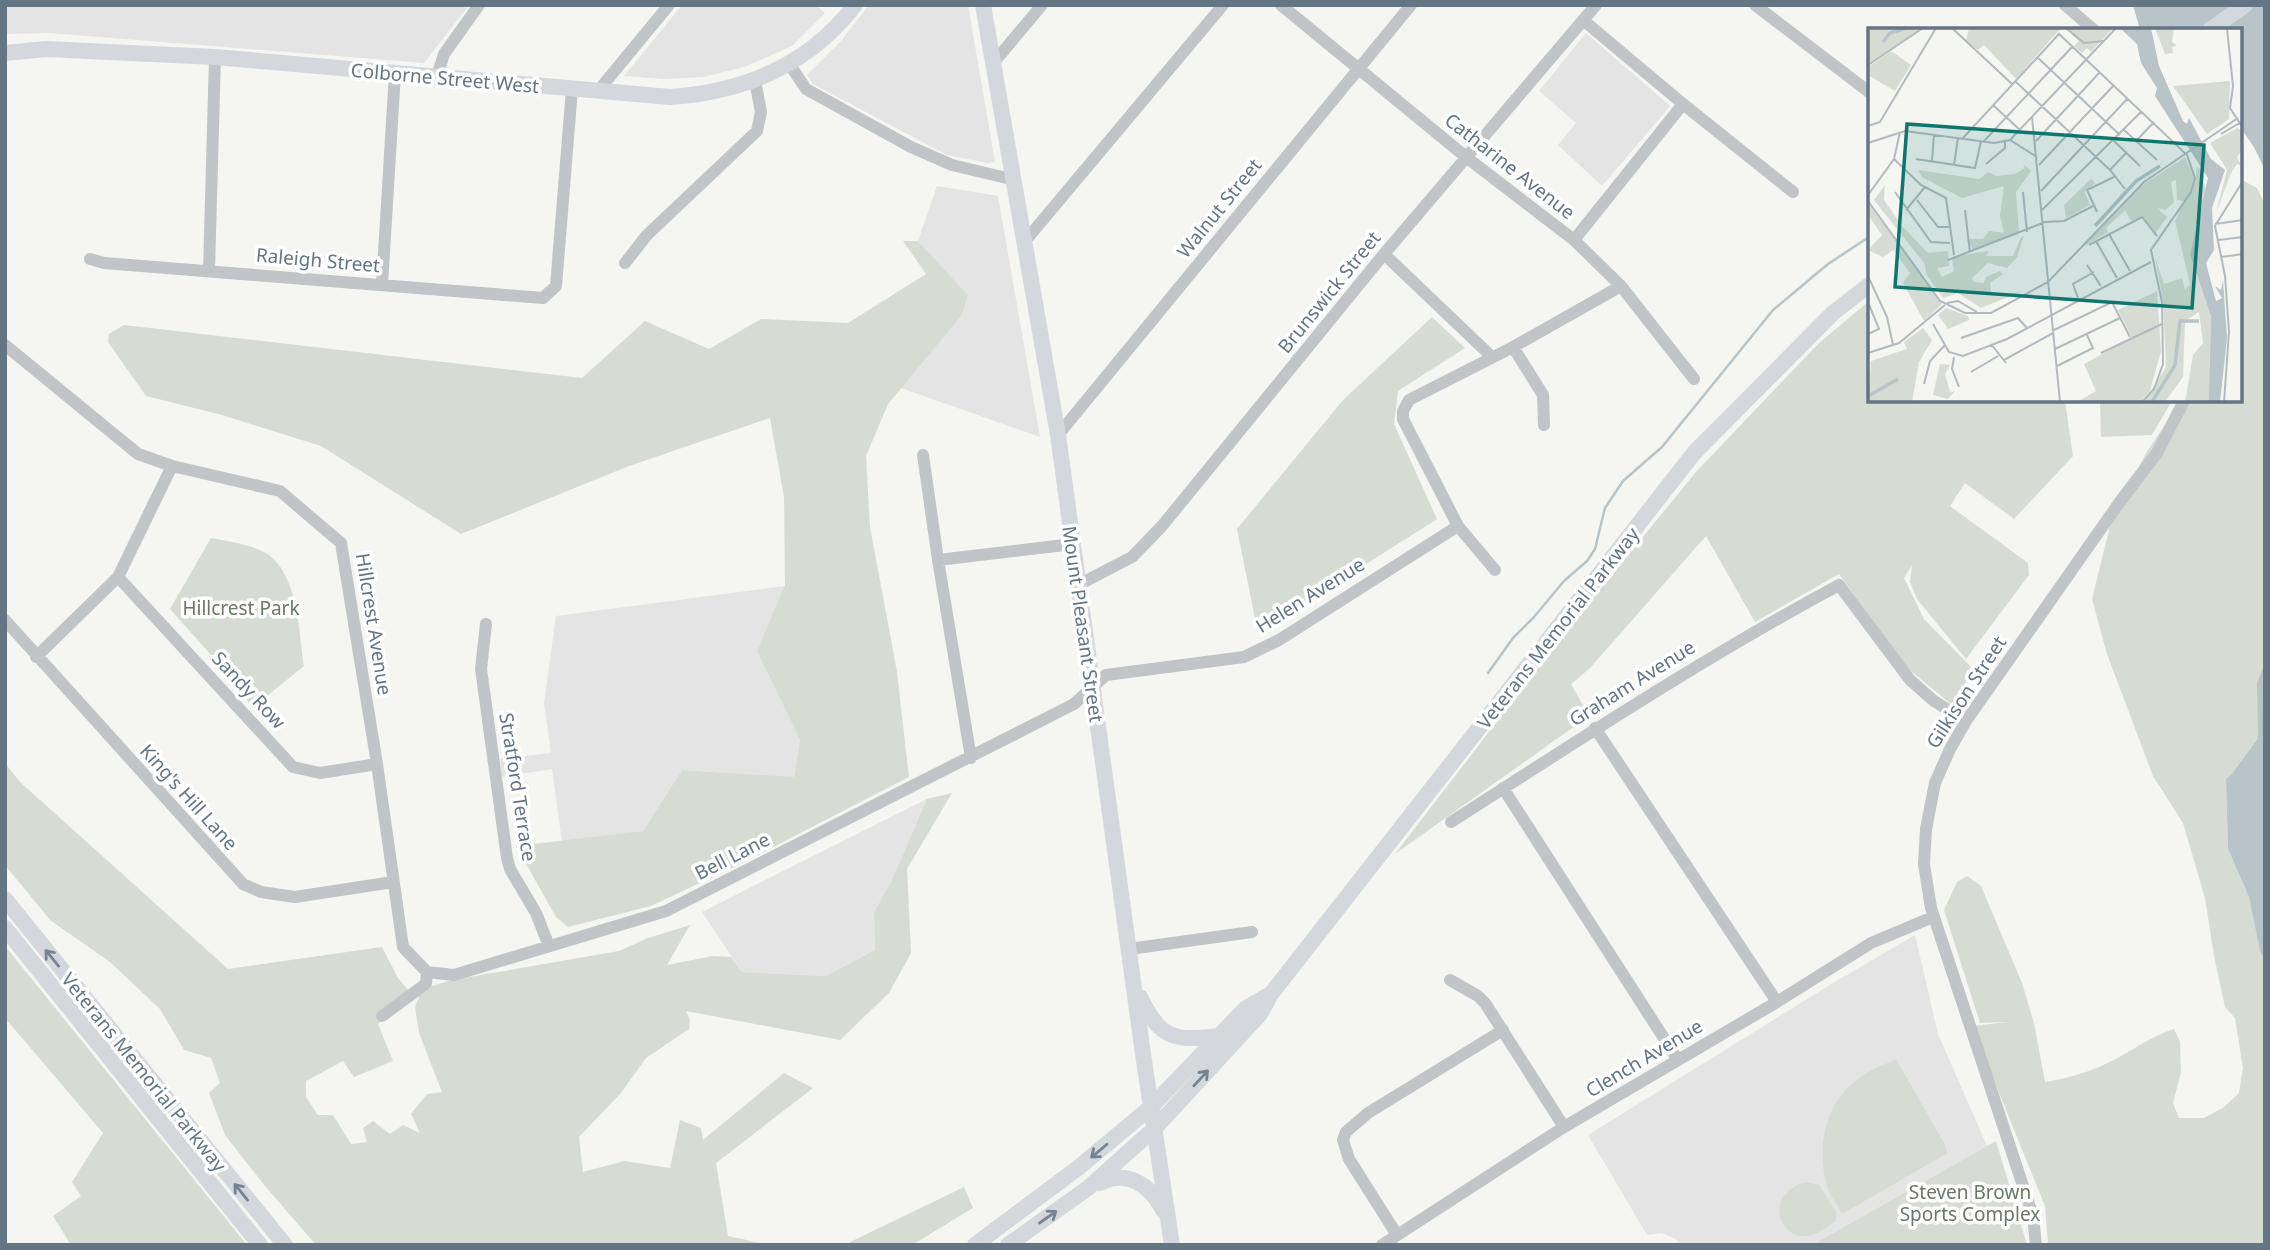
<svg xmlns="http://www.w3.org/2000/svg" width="2270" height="1250" viewBox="0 0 2270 1250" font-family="'Noto Sans',sans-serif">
	<rect width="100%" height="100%" fill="#f5f5f2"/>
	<path fill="#e3e4e3" d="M5,5H469L424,63L50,33L5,34Z
		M682,5H816L825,13L792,46L744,67L703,77L664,79L624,76Z
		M869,5H968L995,162L988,163L947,155L813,84L807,75L841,41Z
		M1586,33L1670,106L1602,186L1558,145L1576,123L1539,91Z
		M937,186L998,196L1040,437L901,388L962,315L968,295L918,241Z
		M785,586L757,651L800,740L794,778L682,770L643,831L562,842L552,769L502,777L500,759L551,753L544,703L556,616Z
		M927,799L891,882L874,912L875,950L826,976L742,972L702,912Z
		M1915,935L1938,1034L1987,1146L1812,1245H1681L1676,1239L1662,1233L1647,1235L1588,1135L1833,983Z"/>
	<path fill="#d6dcd3" d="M2240,179L2257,188L2265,205V662L2257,683L2258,738L2232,774L2226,779L2228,849L2249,897L2265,965V1245H2048L2045,1206L1972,1026L2008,1022L1980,1023L1944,910L1957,882L1967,876L1981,886L2022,983L2034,1023L2045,1082C2064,1079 2082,1074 2099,1067C2126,1056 2144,1039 2174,1029L2180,1042L2181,1072L2173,1103L2179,1118H2204L2223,1108L2239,1093L2243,1068L2235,1018L2225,1007L2214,956L2205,898L2183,823L2153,776L2107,654L2092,599L2111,522L2146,453L2181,401H2240Z
		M903,241H918L968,295L962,315L888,404L866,456L870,527L897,672L909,777L740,864L651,906L568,927L556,917L516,846L643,831L682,770L794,777L800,740L757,651L785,585L784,497L770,418L629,466L461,534L321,446L222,415L146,396L108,342L109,334L124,325L582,378L645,321L709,349L761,319L848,323L926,274Z
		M1869,301V401H2065L2073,456L2014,519L1965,483L1950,506L2028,563L2029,575L1966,659L1917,599L1910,582L1912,565L1904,578L1924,619L1974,670L1951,704L1906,667L1839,574L1755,622L1706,536L1590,668L1571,684L1589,716L1395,854L1572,624L1696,472L1818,344Z
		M1432,317L1465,348L1398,391L1394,424L1437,519L1258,633L1237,529L1343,400Z
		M2100,401H2172L2152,435L2101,437Z
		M211,538C228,541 248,544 264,552C298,570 299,632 304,666L252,708L237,684L170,609Z
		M5,763L20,782L228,969L382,947L398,978L411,993L378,1024L393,1061L354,1077L343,1061L306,1081V1097L318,1115H333L351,1144L367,1142L363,1128L373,1121L390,1134L403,1125L420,1133L411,1114L427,1094L442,1092L419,1033L415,1007L422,989L452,980L619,951L648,938L690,925L667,965L713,956L731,957L742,972L826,976L875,950L874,912L891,882L927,799L952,793L907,869L911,953L889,993L840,1040L686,1011L690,1019L689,1029L646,1058L621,1093L579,1137L583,1172L624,1161L670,1168L680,1120L701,1128L703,1140L784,1073L813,1088L716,1163L728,1236L770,1245H316L265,1186L225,1135L209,1093L220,1083L211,1058L184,1050L160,1009L110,962L50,920L5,865Z
		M5,946L247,1245H71L53,1216L81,1196L72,1182L103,1133L5,1018Z
		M1896,1059L1944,1143L1947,1151L1946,1154L1842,1214C1837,1205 1830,1195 1827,1186C1816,1148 1825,1103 1858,1079C1869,1070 1884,1065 1896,1059Z
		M1996,1141L2027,1245H1812L1987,1146Z
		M1806,1182L1819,1185L1836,1212V1221C1829,1225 1820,1233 1812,1235C1780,1245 1761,1194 1806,1182Z
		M964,1187L973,1208L912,1245H844Z"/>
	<path fill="#b8c4c8" d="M2133,5H2265V170L2254,147L2240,127V30H2140Z
		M2265,662V961L2260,950L2249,897L2228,849L2226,779L2232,774L2258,738L2257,683Z"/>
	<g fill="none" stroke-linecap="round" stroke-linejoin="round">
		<path stroke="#b8c4c8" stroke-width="2.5" d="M1488,673L1513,638L1534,617L1564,581L1587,561L1595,549L1605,508L1623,481L1662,447L1773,310L1828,264L1869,237"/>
		<path stroke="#c1c5c8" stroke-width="12" d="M1281,5L1466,157L1574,240L1621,286L1694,379
			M1755,5L1869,92
			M2065,5L2094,30
			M1583,20L1683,104L1793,192
			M995,61L1042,5
			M790,65L806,89L911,147L952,165L1015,180
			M437,76L444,54L479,5
			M598,91L669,5
			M1026,240L1223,5
			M1574,240L1683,104
			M1384,254L1492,357
			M90,259L104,263L543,298L556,286L572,89
			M625,263L647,235L757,131L761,112L755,81
			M209,270L215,57
			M382,285L395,73
			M5,345L138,454L172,466L280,491L341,543L377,764L403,947L427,972
			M1513,347L1543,395L1544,425
			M1058,435L1411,5
			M923,455L938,560L971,758
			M938,560L1073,544
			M1495,570L1458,526L1403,419V411L1409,400L1513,347L1621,286
			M118,577L293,767L320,773L377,764
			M1078,585L1132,557L1162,526L1384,254L1596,5
			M5,620L243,884L261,892L295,897L393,882
			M486,624L481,669L507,858L510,869L536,913L549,946
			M36,657L118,577L172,466
			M1595,728L1777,1002
			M1503,788L1678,1060
			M1451,822C1579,740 1705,657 1839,585L1910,680L1934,701L1966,721
			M1129,949L1252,932
			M427,972L454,975L666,911L1074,704L1106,675L1244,657L1279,640L1458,526
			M1450,980L1478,996L1485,1003L1564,1127
			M382,1016L423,986L426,983L427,972
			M1397,1235L1349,1159L1343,1140L1346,1132L1368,1113L1503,1030
			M1382,1245L1564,1127L1777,1002L1871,943L1933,917
			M2036,1245L2033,1216L1931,908L1924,864L1926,829L1935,783L1950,749L1966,721L2119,503L2157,453L2184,401"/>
		<path stroke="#d4d8dc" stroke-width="16" d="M983,5L1058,435L1143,1054L1172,1245
			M2210,30L2245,5
			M5,53L46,49L215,57L670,97C744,92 809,65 855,5
			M5,899L285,1245
			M5,928L260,1245
			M1140,997C1161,1040 1175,1041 1219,1036
			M1100,1183C1127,1169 1150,1185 1163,1210
			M975,1245L1078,1168L1151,1107L1245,1009L1269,995
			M1008,1245L1088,1188L1155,1128L1260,1014L1271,994L1694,453L1833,313L1869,285"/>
	</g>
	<defs><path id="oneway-shaft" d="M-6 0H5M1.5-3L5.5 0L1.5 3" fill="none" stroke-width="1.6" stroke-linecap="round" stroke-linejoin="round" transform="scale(1.75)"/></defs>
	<g stroke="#758490">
		<use href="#oneway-shaft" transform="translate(52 958) rotate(-129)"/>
		<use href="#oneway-shaft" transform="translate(1201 1078) rotate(-47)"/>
		<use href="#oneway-shaft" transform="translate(1099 1151) rotate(140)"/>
		<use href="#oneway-shaft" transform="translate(241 1192) rotate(-129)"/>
		<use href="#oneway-shaft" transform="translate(1048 1217) rotate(-35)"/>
	</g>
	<g text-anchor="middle" stroke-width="7" stroke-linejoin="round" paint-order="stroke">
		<g font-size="19" fill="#647583" stroke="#fff">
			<text transform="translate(445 78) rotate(5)" y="7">Colborne Street West</text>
			<text transform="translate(1510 166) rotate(38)" y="7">Catharine Avenue</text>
			<text transform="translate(1219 208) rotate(-51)" y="7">Walnut Street</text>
			<text transform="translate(318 260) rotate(5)" y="7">Raleigh Street</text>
			<text transform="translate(1329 292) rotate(-51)" y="7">Brunswick Street</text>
			<text transform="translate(1310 595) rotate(-32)" y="7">Helen Avenue</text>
			<text transform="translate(374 624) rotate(81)" y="7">Hillcrest Avenue</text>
			<text transform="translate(1083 624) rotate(82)" y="7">Mount Pleasant Street</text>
			<text transform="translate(1558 628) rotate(-52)" y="7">Veterans Memorial Parkway</text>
			<text transform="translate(1632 683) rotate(-32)" y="7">Graham Avenue</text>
			<text transform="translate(249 690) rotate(47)" y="7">Sandy Row</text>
			<text transform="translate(1966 692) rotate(-57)" y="7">Gilkison Street</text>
			<text transform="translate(518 787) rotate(81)" y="7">Stratford Terrace</text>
			<text transform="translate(189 797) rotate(48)" y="7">King's Hill Lane</text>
			<text transform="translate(732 856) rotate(-27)" y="7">Bell Lane</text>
			<text transform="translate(1644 1058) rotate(-31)" y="7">Clench Avenue</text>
			<text transform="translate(144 1072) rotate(51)" y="7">Veterans Memorial Parkway</text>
		</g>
		<g font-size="19" fill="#677a63" stroke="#fff">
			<text x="241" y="615">Hillcrest Park</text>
			<text x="1970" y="1199">Steven Brown<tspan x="1970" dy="22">Sports Complex</tspan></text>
		</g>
	</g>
	<g transform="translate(1868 28)">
		<rect width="374" height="374" fill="#f5f5f2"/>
		<path d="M0,0H54L0,38ZM101,0H193L148,51L116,17L110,22L98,13ZM197,0H245L223,24L219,20L214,25L206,18L211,13ZM287,0H306L304,14L309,17L304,19L305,25L297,26ZM23,23L43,37L27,63L0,47V39ZM362,53L361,91L339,106L305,58ZM369,100L374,103V121L369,130L374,138L369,136L363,145L348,185L359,142L342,115ZM317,129L328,154V139L332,141L338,163L322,227L343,288L342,367L341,374H317L325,327L335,315L331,284L317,293L315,349L297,374H276L298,339L295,272L287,229L296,256L314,250L317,262L322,256L307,193L316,173L309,172L308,152L303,154L306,175L297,182L289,180L299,189L287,206L274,188L263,193L257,182L238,200L240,204L213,220L273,158ZM155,136L163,143L148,164L151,206L105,222L99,211H115L121,203L136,205L132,188L136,158L94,170L54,149L50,142L111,151L120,144L128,148L147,146L157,140ZM223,151L227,155L217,164L222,177L198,190L196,177ZM17,157L16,172L34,198L60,225L80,223L81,238L69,240L74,249L86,243L84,231L89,228L121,223L118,228H145L153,209L156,208L149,229L139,240L120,235L104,250L105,254L116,255L118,249L132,243L135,246L122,255L123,264L135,268L155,263L113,280L90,265L75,270L58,246L57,236L6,172ZM0,175L74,276L56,293L35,255L42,245L25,222L15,229L0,222L14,207L0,187ZM289,263L293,323L282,363L272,374H209L228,363L216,336L264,310L250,282ZM78,280L100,288L101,292L80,301L70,287ZM55,300L64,312L51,334L44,374H0L3,333L39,321L36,314ZM72,336L82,337L77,346L82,364L87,363L80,371L65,367Z" fill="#d6dcd3"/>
		<path d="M252,0H283L291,38L315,93L319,96L321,90L343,131L357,142L344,180L346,222L338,235L348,273L354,270L347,258L353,262L355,252L359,310L352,374H341L343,288L322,227L340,150L287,68L289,60L273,35L269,16Z" fill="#b8c4c8"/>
		<path fill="none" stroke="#b8c4c8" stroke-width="3.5" d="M15,14L22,5L38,0M227,198L268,153L292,138M2,367L30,351M284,374L307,337L312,293H331"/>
		<path fill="none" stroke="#b2babf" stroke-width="2" d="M84,0L144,56M198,0L216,15L235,13M359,0L365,58L362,80L375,100M169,29L252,107M0,37L55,0M147,53L242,142L257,161M125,77L152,102M164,89L192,374M0,98L12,94L68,0M256,102L289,132M353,106L375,93M95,110L191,6L319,127L327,150L323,164L283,222L294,274L295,336L286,361L274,374M142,112L169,129M116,113L205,18M168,113L232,44M246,113L272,138M268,113L286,94M0,115L37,103L126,115L142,112L248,0M26,131L53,157L78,170L86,227M48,131L107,140L113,113M64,133L66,106M118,136L137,120V114M86,137L90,110M171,137L246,57M242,142L258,125M173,163L260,70M27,164L63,214L82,215M155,164L159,204M0,167L26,131L32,104M49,172L70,199H81M0,173L72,273L97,285H123L180,254L276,154L370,90M38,182L57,159M97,182L102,225M174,182L274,83M229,184L219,162L248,148M347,196L375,192M241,206L262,243M350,212L375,209M228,213L249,250M221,217L274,189L289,208M353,229L375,226M80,232L177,194L196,193L225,178M219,237L233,258M0,248L19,289L25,317M210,270L205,256L226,244M0,274L11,301L0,306M79,275L90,273L109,284M65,296L81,324L95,328L139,311L283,234M184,303L244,274L262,309M93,310L150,290L159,300M123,316L138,335M187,321L252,290M0,325L31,315L77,277M233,325L294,296M86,329L84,341L91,359M136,332L185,305M189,338L225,320L219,307M103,344L130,328M56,356L62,333L77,317M356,374L361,304L357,248L347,198L375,153"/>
		<path fill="#0f766e" fill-opacity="0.15" stroke="#0f766e" stroke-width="3.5" d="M39,96L336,117L324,280L27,259Z"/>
		<rect width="374" height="374" fill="none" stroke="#647583" stroke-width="3.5"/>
	</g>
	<rect width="2270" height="1250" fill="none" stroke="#647583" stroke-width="14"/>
</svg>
